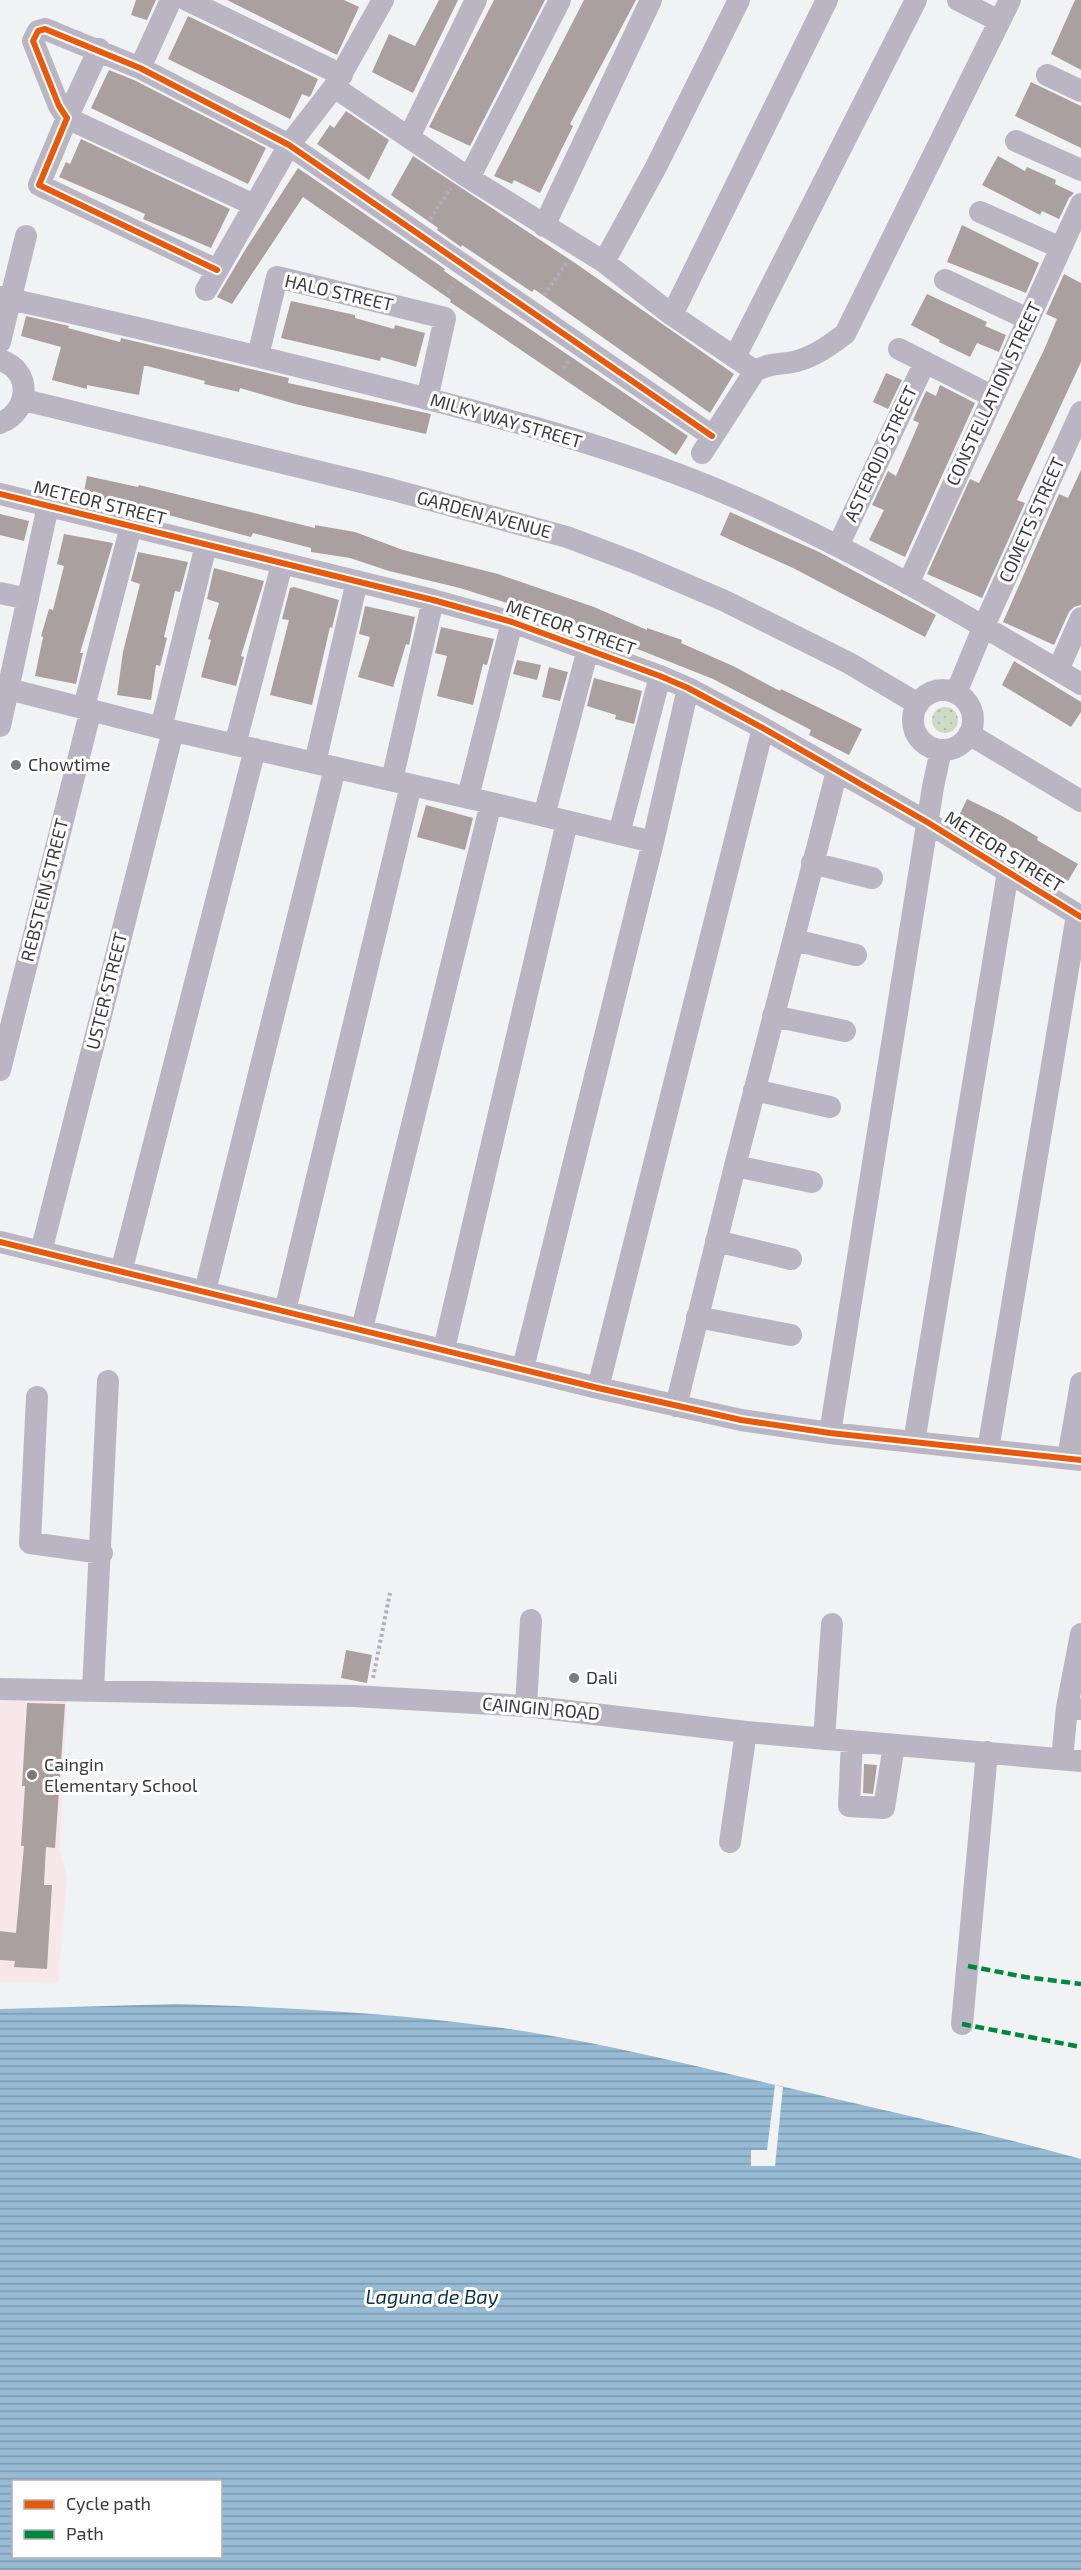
<svg xmlns="http://www.w3.org/2000/svg" width="1081" height="2570" viewBox="0 0 1081 2570" font-family="'Exo 2',sans-serif">
	<defs>
		<pattern id="grass-dots" width="8" height="8" patternUnits="userSpaceOnUse" patternTransform="scale(1.5)"><rect width="8" height="8" fill="#cddac5"/><path d="M2 2h.1M6 6h.1" fill="none" stroke="#b1bcaa" stroke-width="1.8" stroke-linecap="round"/></pattern>
		<pattern id="water-rules" width="6" height="5" patternUnits="userSpaceOnUse" patternTransform="scale(1.5)"><rect width="6" height="5" fill="#97bbd4"/><path d="M0 2.5h6" fill="none" stroke="#7c99ad"/></pattern>
	</defs>
	<rect width="100%" height="100%" fill="#f1f2f4"/>
	<path fill="#f6e8ea" d="M0,1695L67,1699L60,1850L67,1878L58,1983L0,1982Z"/>
	<path fill="url(#grass-dots)" d="M932 720a13 13 0 1 1 26 0a13 13 0 1 1-26 0Z"/>
	<path fill="url(#water-rules)" fill-rule="evenodd" d="M177,2004C283,2007 390,2013 495,2027C590,2040 683,2063 776,2085C877,2109 980,2131 1081,2159V2570H0V2009ZM14,2482H220V2556H14Z"/>
	<path fill="#f1f2f4" d="M775,2085L783,2087L775,2166H751V2150H767Z"/>
	<path fill="#aaa0a0" d="M136,0H156L147,20L131,15Z
		M227,0H344L359,7L337,55Z
		M439,0H458L413,93L372,72L389,34L415,46Z
		M494,0H545L470,146L429,127Z
		M584,0H636L570,124L573,126L540,193L514,180L512,184L494,176Z
		M1075,0H1081V70L1051,54Z
		M188,16L318,79L311,95L309,97L302,94L290,119L168,59Z
		M109,70L134,80L266,148L248,184L91,108Z
		M1031,82L1081,106V148L1015,116Z
		M346,111L389,140L369,180L317,144L330,125L334,128Z
		M81,139L230,209L211,248L143,219L145,214L59,177L66,162L70,164Z
		M413,156L575,263L734,374L710,413L534,289L532,292L462,245L461,247L437,230L438,228L391,195Z
		M998,156L1025,171L1027,167L1056,180L1055,184L1074,193L1069,198L1059,219L1042,211L1040,215L982,185Z
		M298,168L445,269L444,271L688,436L676,455L450,302L451,300L303,197L232,304L217,297L245,250Z
		M962,225L1039,263L1026,293L947,262Z
		M1064,274L1081,283V362L1017,500L1025,503L982,598L927,574L970,479L979,483L1044,350L1057,319L1046,314Z
		M927,294L987,322L985,326L1006,335L999,352L977,343L970,357L939,342L940,340L911,325Z
		M291,301L355,315V318L394,329L395,325L425,333L416,367L381,357L380,361L281,338Z
		M26,316L69,326L68,328L120,342L121,338L289,378L288,383L431,414L426,434L295,404L240,388L239,392L204,384L205,381L147,366H144L139,395L87,385V389L52,380L61,347L21,336Z
		M886,373L902,380L888,409L873,402Z
		M940,385L975,403L905,557L869,540L884,510L872,505L888,471L896,476L919,423L913,420L926,391L936,396Z
		M1081,470V605L1074,607L1069,612L1054,645L1003,622L1059,494L1068,498Z
		M87,476L138,487L139,485L315,528V525L355,532L403,550L498,574L594,607L647,630V628L682,640L681,643L733,666L780,691L781,689L862,729L849,755L809,735L811,730L713,679L582,627L460,588L389,571L350,558L311,552V548L253,533L251,537L157,512V515L133,507L83,497Z
		M730,512L819,552L936,615L925,637L793,568L720,535Z
		M0,514L29,521L24,541L0,535Z
		M64,534L113,543L80,653H83L76,684L35,676L43,637L41,636L49,609L53,610L64,566L57,564Z
		M138,552L188,562L180,592L175,591L164,637L167,638L160,666L156,665L151,700L117,695L123,652L140,584L131,581Z
		M214,568L264,581L241,656L244,657L236,686L201,677L211,640L208,639L219,603L207,599Z
		M294,587L339,600L332,628L330,627L312,705L270,695L289,620L282,619L290,588Z
		M365,606L415,617L409,645L406,644L393,687L358,677L370,637L359,634Z
		M441,627L494,639L487,665L483,664L473,705L437,696L447,656L435,653Z
		M517,660L541,665L537,680L513,674Z
		M1014,661L1081,702V712L1071,727L1002,685Z
		M549,667L568,672L560,701L542,697Z
		M594,678L642,691L634,724L615,719L616,715L587,706Z
		M967,799L1002,816L1038,837L1037,840L1078,864L1068,881L999,840L957,820Z
		M426,805L473,818L465,850L417,837Z
		M346,1650L372,1655L367,1683L341,1678Z
		M27,1703L65,1704L55,1848L46,1847L44,1885H52L47,1969L14,1967L15,1961L0,1960V1931L16,1933L24,1846H21L25,1786H22Z
		M864,1764L877,1765L873,1794L863,1793Z"/>
	<g fill="none" stroke-linecap="round" stroke-linejoin="round">
		<path stroke="#b1aeb7" stroke-width="4" stroke-dasharray="3 3" stroke-linecap="butt" d="M430,219L451,188
			M448,293L455,282
			M544,295L567,262
			M563,368L569,360
			M373,1678L390,1593"/>
		<path stroke="#bab5c2" stroke-width="22" d="M187,0L342,75
			M958,0L999,21
			M99,49L67,118L254,205
			M140,68L171,0
			M1047,75L1081,91
			M334,87L469,178L604,262L672,315L755,371
			M409,137L476,0
			M1016,141L1081,170
			M469,178L560,0
			M980,212L1061,248
			M544,226L651,0
			M604,262L656,167L739,0
			M217,270L39,185L67,118L59,106L33,41L38,31L45,29L140,68L289,145L712,436
			M945,280L1028,319
			M206,290L289,145L334,87L383,0
			M0,297C125,324 249,354 373,385C496,416 623,448 739,499C858,551 970,618 1081,684
			M672,315L827,0
			M0,342L26,236
			M899,349L992,396
			M258,356L277,277L445,318L427,399
			M735,357L916,0
			M0,360C33,370 30,412 0,423
			M24,400L390,489L567,537L636,563L725,601L849,663L918,704
			M702,453L755,371C773,361 783,366 800,360C817,355 831,344 845,334L1010,0
			M0,494L433,600L512,622L660,676L688,688L763,728L927,822L1081,917
			M838,546L925,362
			M908,584L1081,204
			M0,593L28,599
			M1058,670L1081,618
			M0,687L161,728L491,803L653,842
			M913 720a30 30 0 1 1 60 0a30 30 0 1 1-60 0Z
			M956,693L983,628L1081,412
			M84,707L131,526
			M0,726L48,506
			M161,728L206,545
			M969,734L1081,801
			M235,745L282,564
			M315,763L357,581
			M392,780L433,600
			M468,797L512,622
			M544,816L588,649
			M619,834L660,676
			M812,863L872,878
			M794,940L856,955
			M773,1016L845,1031
			M0,1070L91,709
			M754,1090L830,1107
			M735,1166L812,1182
			M716,1241L791,1259
			M0,1242L598,1388L741,1420L830,1433L1081,1460
			M41,1252L173,731
			M121,1272L255,749
			M205,1291L335,768
			M285,1311L411,785
			M697,1317L791,1335
			M362,1329L491,803
			M444,1349L567,822
			M523,1368L653,842L688,688
			M598,1388L763,728
			M37,1397L30,1543L102,1553
			M676,1406L735,1166L837,771
			M830,1433L933,787L941,750
			M914,1442L1008,872
			M988,1450L1077,915
			M1068,1458L1081,1383
			M1081,1634L1067,1707L1081,1709
			M0,1689L353,1696L526,1706L746,1732L1081,1761
			M93,1690L108,1381
			M526,1706L531,1620
			M824,1739L832,1624
			M852,1741L849,1806L884,1808L894,1745
			M1062,1759L1067,1707
			M730,1842L746,1732
			M962,2024L987,1752"/>
		<path stroke="#00873e" stroke-width="4.5" stroke-dasharray="9 4.5" stroke-linecap="butt" d="M968,1966L1025,1977L1081,1984
			M962,2024L1081,2047"/>
		<g stroke="#fff" stroke-width="10">
			<path id="cycleway" d="M217,270L39,185L67,118L59,106L33,41L38,31L45,29L140,68L289,145L712,436
				M0,494L433,600L512,622L660,676L688,688L763,728L927,822L1081,917
				M0,1242L598,1388L741,1420L830,1433L1081,1460"/>
		</g>
		<use href="#cycleway" stroke="#e8590c" stroke-width="6"/>
	</g>
	<g fill="#7b7b7d" stroke="#fff" stroke-width="2">
		<circle cx="16" cy="765" r="6"/>
		<circle cx="574" cy="1678" r="6"/>
		<circle cx="32" cy="1775" r="6"/>
	</g>
	<g text-anchor="middle" stroke-width="6" stroke-linejoin="round" paint-order="stroke">
		<g font-size="18" fill="#3b3b3d" stroke="#fff">
			<text transform="translate(339 293) rotate(13)" y="6">HALO STREET</text>
			<text transform="translate(994 394) rotate(-65)" y="6">CONSTELLATION STREET</text>
			<text transform="translate(506 421) rotate(16)" y="6">MILKY WAY STREET</text>
			<text transform="translate(881 454) rotate(-65)" y="6">ASTEROID STREET</text>
			<text transform="translate(100 503) rotate(14)" y="6">METEOR STREET</text>
			<text transform="translate(484 515) rotate(15)" y="6">GARDEN AVENUE</text>
			<text transform="translate(1032 520) rotate(-66)" y="6">COMETS STREET</text>
			<text transform="translate(571 628) rotate(19)" y="6">METEOR STREET</text>
			<text transform="translate(1004 852) rotate(32)" y="6">METEOR STREET</text>
			<text transform="translate(45 890) rotate(-76)" y="6">REBSTEIN STREET</text>
			<text transform="translate(107 991) rotate(-76)" y="6">USTER STREET</text>
			<text transform="translate(541 1709) rotate(5)" y="6">CAINGIN ROAD</text>
		</g>
		<g font-size="18" fill="#3b3b3d" stroke="#fff" text-anchor="start">
			<text x="28" y="771">Chowtime</text>
			<text x="586" y="1684">Dali</text>
			<text x="44" y="1771">Caingin<tspan x="44" dy="21">Elementary School</tspan></text>
		</g>
		<g font-size="20" font-style="italic" fill="#07324a" stroke="#fff">
			<text x="432" y="2304">Laguna de Bay</text>
		</g>
	</g>
	<rect x="12" y="2480" width="210" height="78" fill="#ffffff" stroke="#b1b1b1" stroke-width="1.5"/>
	<rect x="24" y="2500" width="30" height="9" fill="#e8590c" stroke="#b1b1b1" stroke-width="1.5"/>
	<text x="66" y="2510" font-size="18" fill="#3b3b3d">Cycle path</text>
	<rect x="24" y="2530" width="30" height="9" fill="#00873e" stroke="#b1b1b1" stroke-width="1.5"/>
	<text x="66" y="2540" font-size="18" fill="#3b3b3d">Path</text>
</svg>
